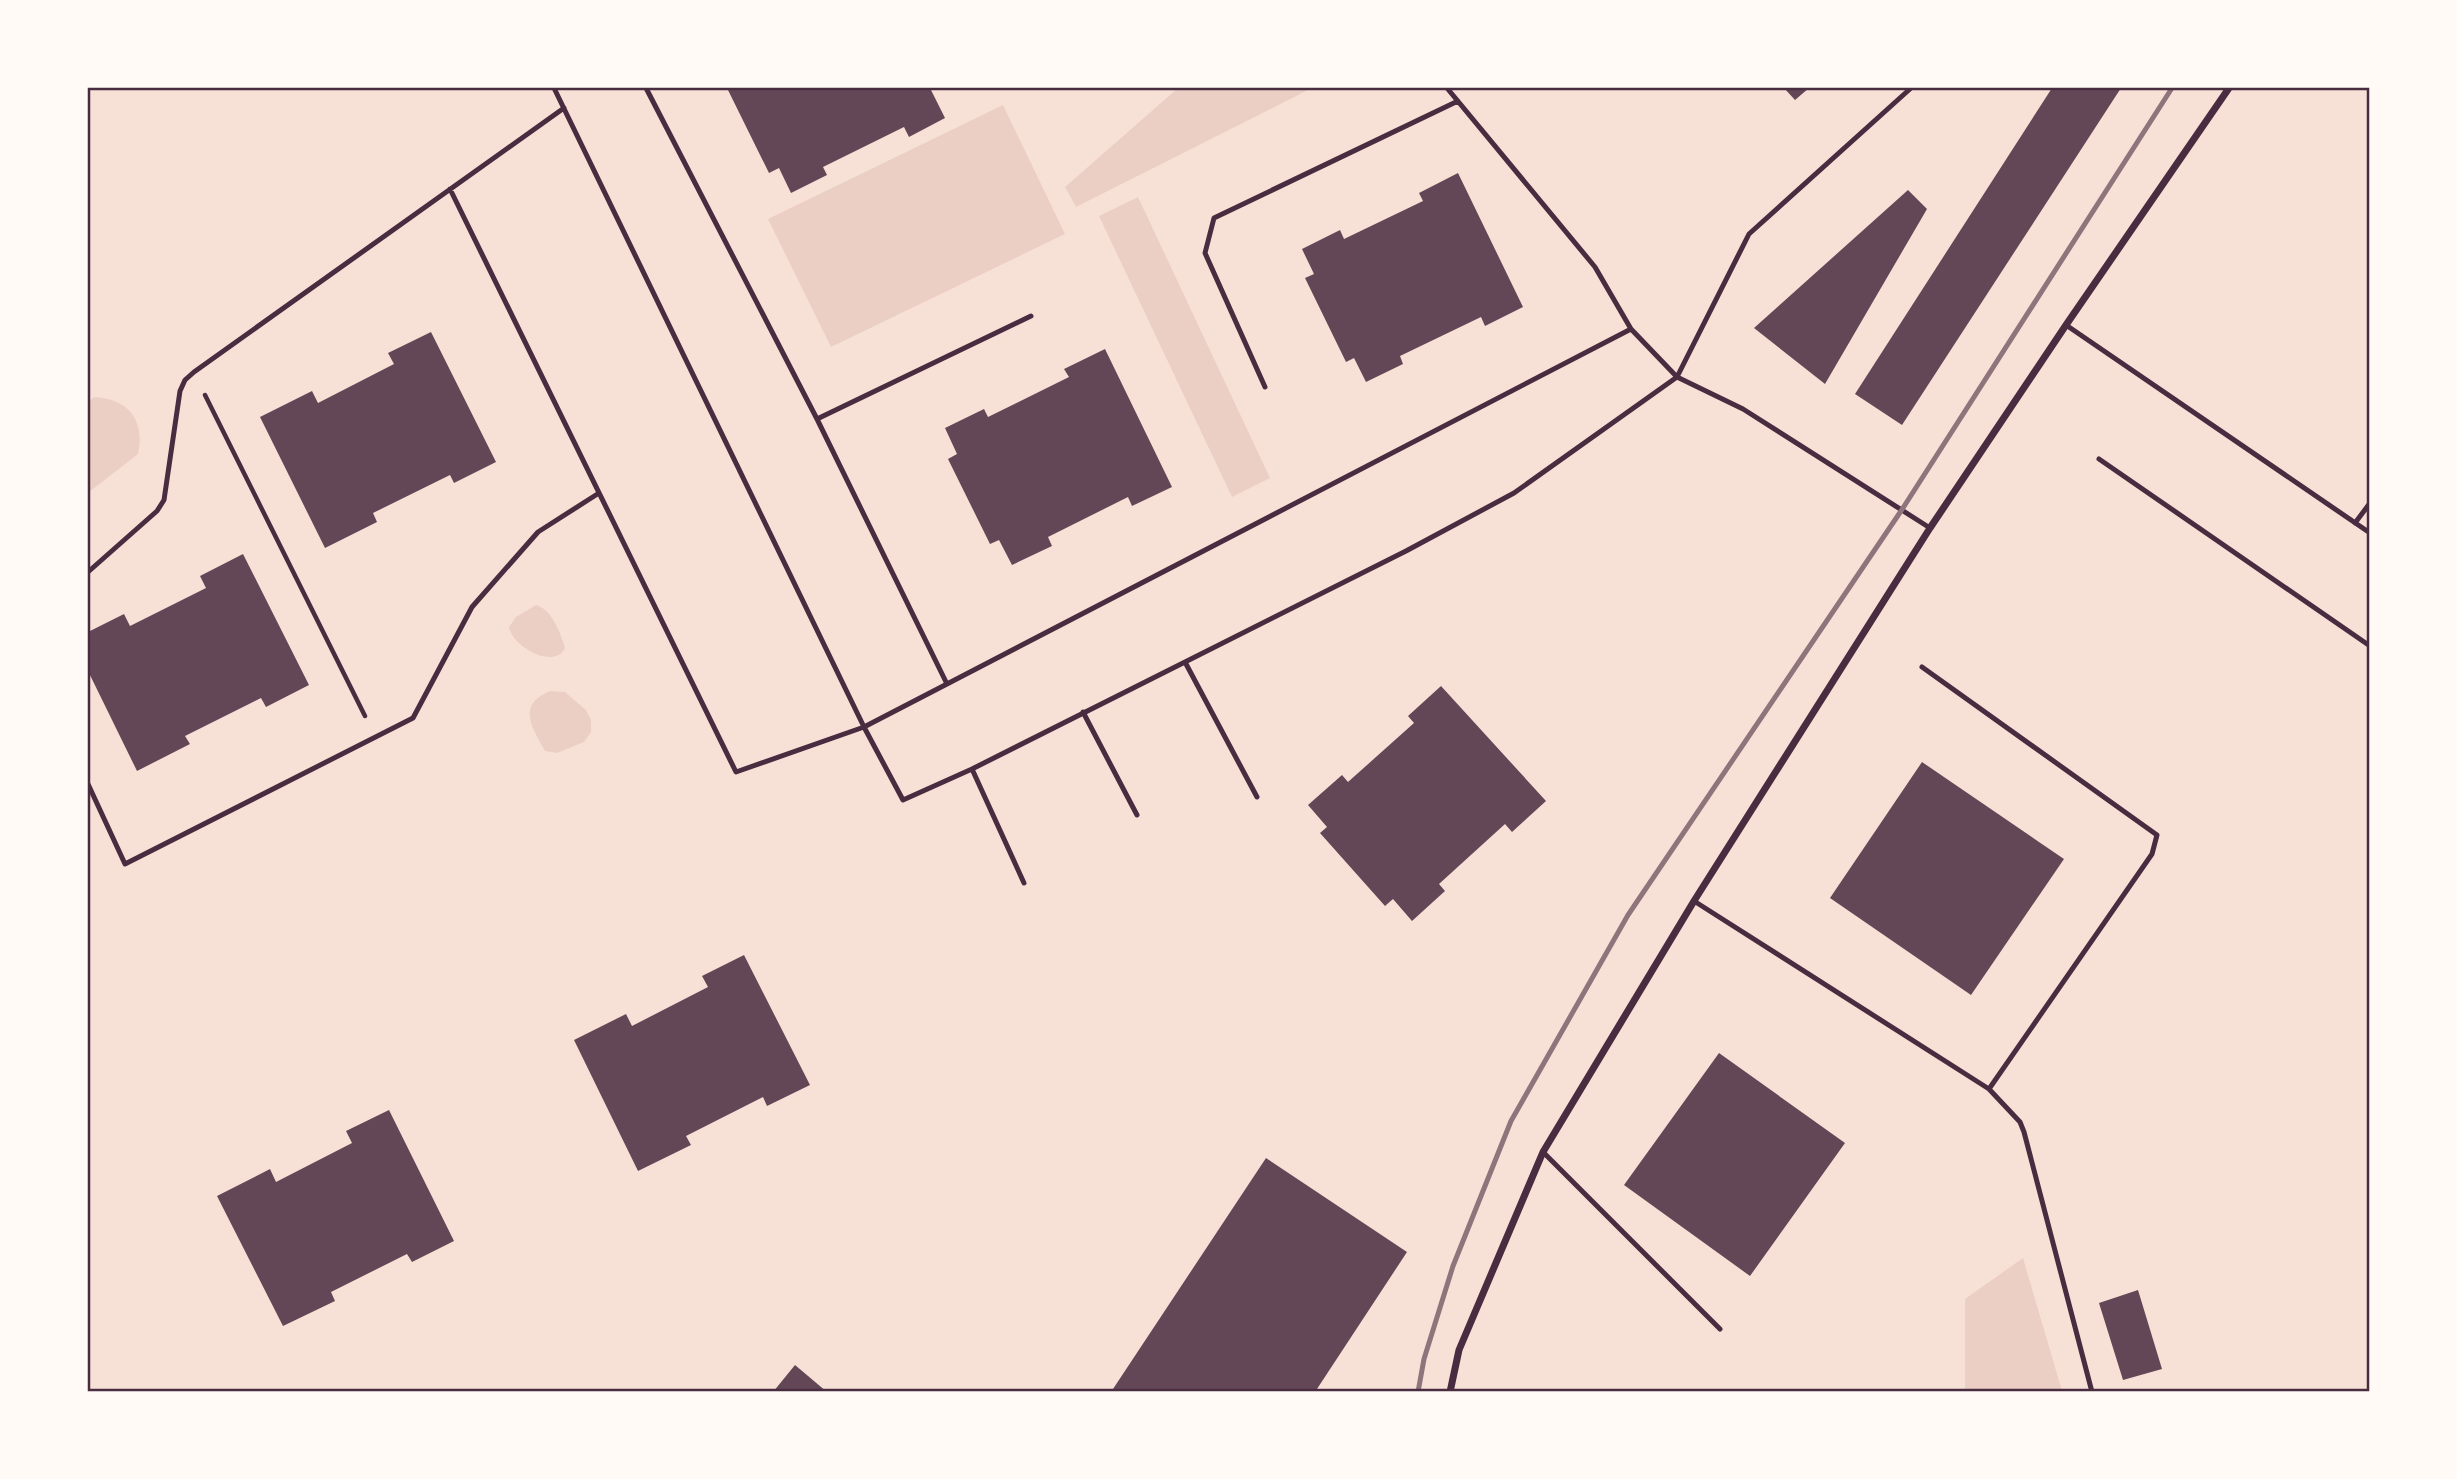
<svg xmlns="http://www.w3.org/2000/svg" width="2457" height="1479" viewBox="0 0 2457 1479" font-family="'Source Sans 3',sans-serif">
	<rect width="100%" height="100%" fill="#f7e1d7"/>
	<path fill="#ebcfc5" d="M1178,88H1312L1076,207L1065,187Z
		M1003,105L1065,234L831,347L768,219Z
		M1138,197L1270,478L1232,497L1099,216Z
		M94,397C129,399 145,420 138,454L88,493V402Z
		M536,605C552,609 561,634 565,648C554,671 511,645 509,627L516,617Z
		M550,691L565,692L586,710L591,720V732L584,742L557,753L545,751C531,726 517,705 550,691Z
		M2023,1258L2062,1391H1965V1299Z"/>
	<path fill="#644757" d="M727,88H930L945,118L909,137L904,127L823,167L827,175L791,193L779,168L769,173Z
		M1784,88H1809L1795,100Z
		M2052,88H2121L1902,425L1855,394Z
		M1458,173L1523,307L1485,326L1481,317L1400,356L1403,364L1366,382L1354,358L1346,362L1305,278L1314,274L1302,249L1340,230L1344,239L1423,201L1419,193Z
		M1908,190L1927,209L1825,384L1754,328Z
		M431,332L496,462L454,483L450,475L373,513L377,522L325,548L260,417L312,391L318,403L394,364L388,353Z
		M1105,349L1172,487L1132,506L1128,497L1048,537L1052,546L1012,565L999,540L990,544L948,459L957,454L945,428L984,409L988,417L1069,377L1064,369Z
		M243,554L309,685L266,707L261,698L185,736L190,744L137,771L88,671V632L124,614L130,626L206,588L200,576Z
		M1441,686L1546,801L1512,832L1505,824L1439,884L1445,891L1412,921L1393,899L1385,906L1320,833L1327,827L1308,805L1342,775L1348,782L1414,723L1408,716Z
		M1922,762L2064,859L1971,995L1830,898Z
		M744,955L810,1085L767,1106L763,1097L686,1136L691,1145L638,1171L574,1040L626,1014L632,1026L708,987L702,976Z
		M1719,1053L1845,1143L1750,1276L1624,1185Z
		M389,1110L454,1241L412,1262L407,1254L331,1292L335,1301L283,1326L217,1196L270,1169L276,1182L352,1143L346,1131Z
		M1266,1158L1407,1252L1315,1392H1111Z
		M2138,1290L2162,1369L2123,1380L2099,1303Z
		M795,1365L827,1392H773Z"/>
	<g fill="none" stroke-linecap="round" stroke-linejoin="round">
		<path stroke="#4a2c40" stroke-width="4.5" d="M205,395L365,716"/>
		<path stroke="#4a2c40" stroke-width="5" d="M554,88L864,727L903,800L972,769L1185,662L1406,551L1514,493L1677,377L1749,234L1911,88
			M646,88L817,419L947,684L1631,329L1677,377L1743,409L1930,528
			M1447,88L1595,267L1631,329
			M450,189L736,772L864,727L947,684
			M2066,325L2370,533
			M1265,387L1205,253L1214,218L1458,101
			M817,419L1031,316
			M2099,459L2370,646
			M2355,523L2370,503
			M88,572L157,511L164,500L180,391L185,380L194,372L564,108
			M1185,662L1257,797
			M1083,712L1137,815
			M972,769L1024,883
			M88,784L125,864L413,718L472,607L538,532L599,493
			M1694,901L1989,1089L2152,854L2157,835L1922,667
			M1989,1089L2020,1122L2024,1132L2092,1392
			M1543,1152L1720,1329"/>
		<path stroke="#4a2c40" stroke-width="7" d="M1450,1392L1459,1350L1543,1152L1694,901L1930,528L2066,325L2229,88"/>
		<path stroke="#8f747c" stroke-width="5" d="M1418,1392L1424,1359L1453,1266L1511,1121L1628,915L1901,511L2172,88"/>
	</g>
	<rect width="2457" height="1479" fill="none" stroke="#fffaf5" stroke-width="178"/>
	<rect x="89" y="89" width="2279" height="1301" fill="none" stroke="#4a2c40" stroke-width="2.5"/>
</svg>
